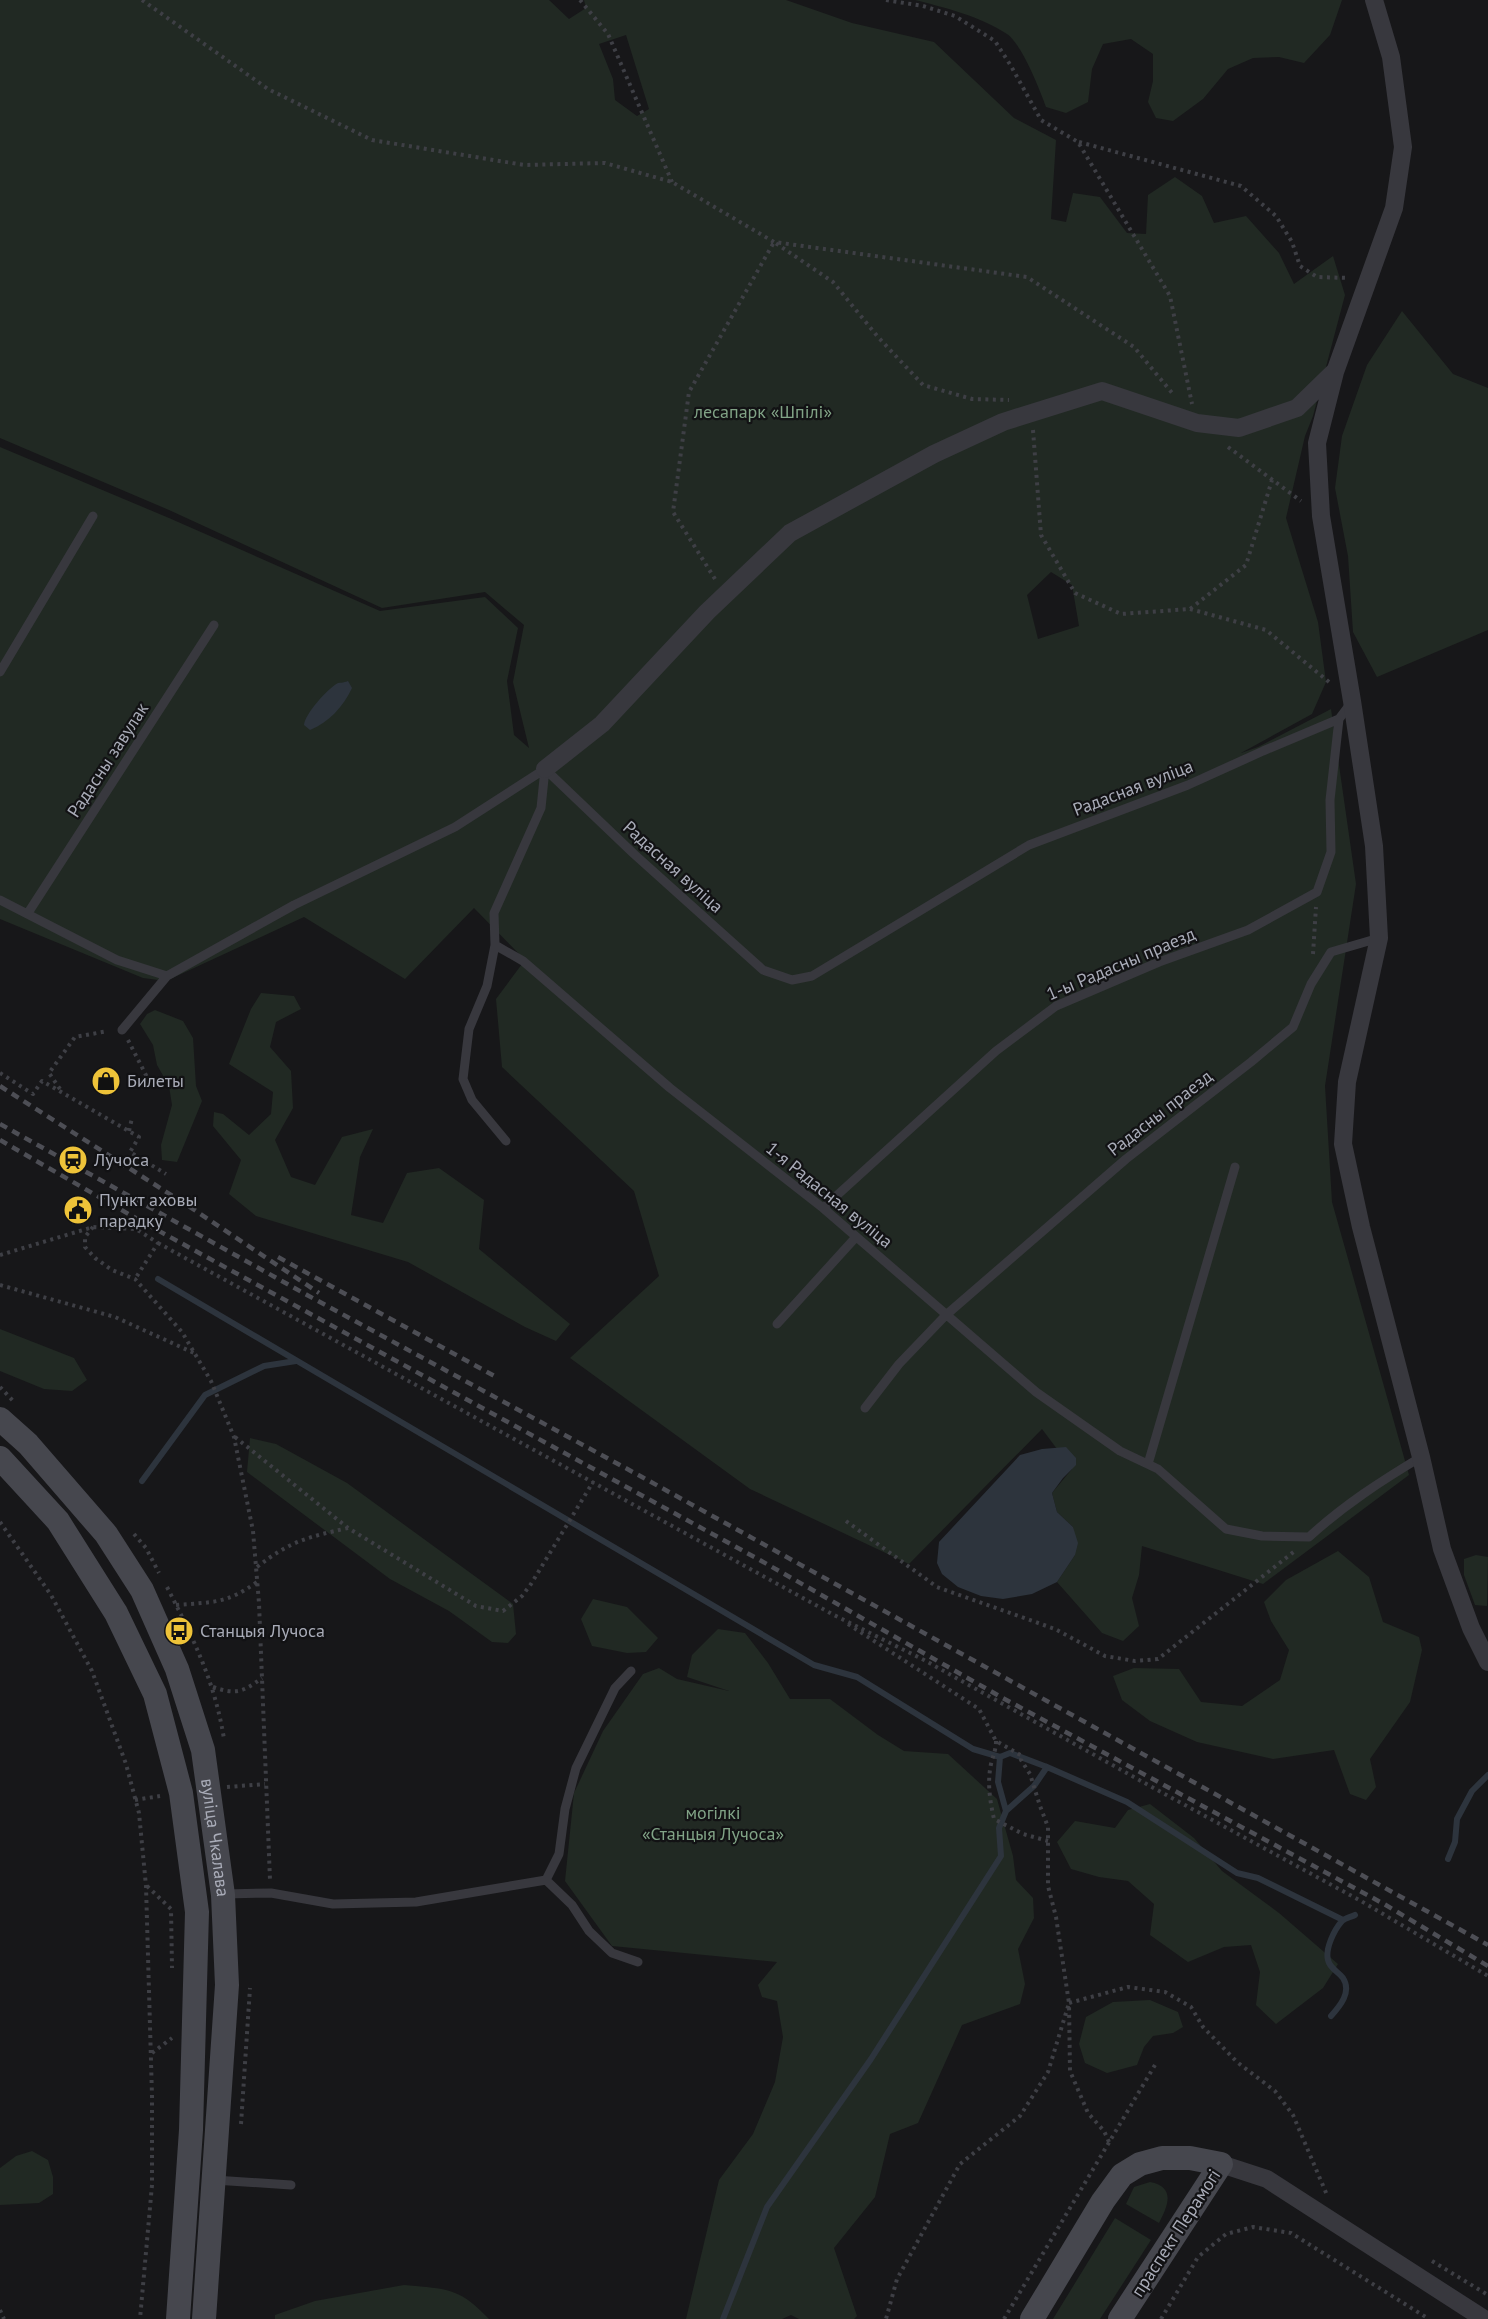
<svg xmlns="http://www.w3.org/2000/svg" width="1488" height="2319" viewBox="0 0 1488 2319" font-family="'PT Sans',sans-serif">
	<rect width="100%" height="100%" fill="#171719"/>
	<path fill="#212923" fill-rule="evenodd" d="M0,0H549L569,19L586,8L584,0H786L852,23L934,42L1014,118L1056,140L1051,219L1066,222L1073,193L1100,197L1127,233L1146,234L1148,195L1175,177L1202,196L1214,223L1246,216L1279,253L1294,284L1333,256L1345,295L1313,416L1305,436L1286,518L1318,622L1326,682L1312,714L1241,753L1258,747L1331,709L1356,884L1325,1086L1332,1202L1409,1475L1263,1584L1142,1546L1139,1575L1132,1598L1139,1626L1123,1641L1102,1633L1057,1582L1075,1555L1073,1527L1057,1512L1052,1493L1072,1469L1042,1429L909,1564L750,1489L570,1358L659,1276L634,1191L502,1067L496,999L525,960L474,908L405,979L304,917L166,981L143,978L0,919V447L169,518L380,611L485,597L518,628L507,681L514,735L529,748L513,682L524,625L485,592L382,608L169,510L0,438ZM626,35L649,109L637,116L615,100L613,79L599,44ZM1051,572L1072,585L1079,626L1038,639L1027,595Z
		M915,0H1342L1330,35L1304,63L1279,57L1253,58L1228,69L1203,99L1173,121L1156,118L1148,102L1153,81V54L1131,39L1103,44L1092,69L1088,102L1066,113L1046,107C1040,90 1021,43 1007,34C982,17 943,7 915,0Z
		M1402,311L1453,374L1488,388V630L1377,677L1353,632L1348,556L1335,488L1342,436L1367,365Z
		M261,993L294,996L301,1009L276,1022L270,1047L291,1071L293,1108L275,1140L291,1177L315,1185L342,1137L373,1129L360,1157L351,1215L383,1223L407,1173L439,1168L484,1200L479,1249L570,1324L556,1341L525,1327L408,1262L256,1216L229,1194L241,1160L213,1126L214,1112L223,1114L249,1135L271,1114L273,1092L229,1064L251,1009Z
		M155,1010L183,1021L193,1038L196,1086L202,1101L177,1162L162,1160L161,1145L172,1105L169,1086L157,1065L153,1045L140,1024L147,1014Z
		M0,1329L74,1358L87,1380L72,1391L44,1389L0,1371Z
		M250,1438L276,1444L347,1483L513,1604L516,1634L508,1643L492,1642L449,1611L390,1579L247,1472Z
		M1338,1551L1369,1577L1383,1622L1419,1637L1422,1650L1410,1702L1370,1759L1376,1787L1366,1800L1350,1794L1334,1750L1273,1759L1197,1742L1150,1721L1122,1700L1113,1676L1134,1668L1179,1669L1201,1702L1242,1706L1280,1680L1289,1650L1271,1621L1264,1602L1286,1580Z
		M1476,1555L1488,1557L1487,1606L1475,1605L1464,1575V1559Z
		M593,1599L627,1607L658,1638L646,1652L627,1653L592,1646L581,1619Z
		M718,1629L745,1633L768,1663L790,1699H830L878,1735L904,1751L948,1754L997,1799L1013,1856L1016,1880L1033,1898L1034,1918L1018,1949L1025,1984L1020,2004L962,2025L918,2123L890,2134L875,2197L834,2248L857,2316L854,2319H799L791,2315L782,2319H686L719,2180L753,2134L775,2082L783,2037L777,2001L762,1997L758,1985L777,1962L612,1946L565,1881L574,1793L603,1731L643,1674L659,1668L677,1679L729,1691L687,1677L692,1655Z
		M1150,1804L1194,1838L1222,1871L1279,1913L1338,1964L1323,1988L1276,2024L1256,2005L1260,1972L1251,1945L1224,1947L1188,1962L1150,1935L1154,1904L1128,1881L1099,1877L1071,1869L1057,1842L1075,1821L1115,1828L1128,1810Z
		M1150,2000L1178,2012L1183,2027L1173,2033L1153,2036L1144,2047L1137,2065L1107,2073L1085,2063L1079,2044L1086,2017L1113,2002Z
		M32,2151L48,2160L53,2177V2194L39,2203L0,2205V2168L16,2156Z
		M1150,2182C1176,2187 1168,2206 1159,2223L1126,2204L1134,2187Z
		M1115,2218L1151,2240L1100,2319H1053Z
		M404,2285C446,2289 459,2287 489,2319H275V2315L315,2301Z"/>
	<path fill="#2d343d" d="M348,681L352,688C343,707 329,722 310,730L304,725C305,714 327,689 338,683C339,683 347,682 348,681Z
		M1066,1447L1076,1458V1465L1063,1478L1052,1493L1057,1512L1073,1527L1078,1543L1075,1555L1057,1582L1032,1594L1003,1599L981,1596L958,1587L942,1574L937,1563L939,1542L1020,1455L1042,1449Z"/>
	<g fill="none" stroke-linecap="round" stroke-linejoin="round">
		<path stroke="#2d343d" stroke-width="6" d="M158,1279L814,1665L857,1677L973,1749L1000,1757L1010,1753L1047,1767L1127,1802L1237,1873L1258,1878L1343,1920
			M142,1481L205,1395L264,1366L296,1361
			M1006,1811L1034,1786L1047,1767
			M1448,1859L1455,1842L1457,1819L1472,1791L1488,1775
			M1331,2016C1340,2006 1352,1992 1343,1978C1338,1971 1330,1969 1328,1960C1325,1949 1334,1930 1342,1921C1345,1918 1351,1917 1355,1915
			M723,2319L767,2207L871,2059L1001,1856L999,1828L1006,1811L998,1782L1000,1757"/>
		<path stroke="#3e3f45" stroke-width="4" stroke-dasharray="3 4.5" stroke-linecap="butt" d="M142,0L268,89L372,140L524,165L605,163L672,182L774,242L1027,277L1134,347L1173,394
			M580,0L608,34L672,182
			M886,0L923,6L955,16L995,41L1011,66L1041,120L1078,142L1170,296L1192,404
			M1079,142L1241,186L1276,216L1292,242L1300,266L1317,277L1349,278
			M1033,430L1041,535L1075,593L1121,614L1190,609L1246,565L1272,480
			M1228,447L1301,501
			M715,579L673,512L689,392L774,242L833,282L878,337L923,385L972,399L1009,400
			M1190,609L1266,630L1329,682
			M1313,954L1316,907
			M128,1040L150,1083
			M0,1073L33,1094L42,1081L139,1137L130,1152L166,1174
			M60,1089L49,1073L75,1037L108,1031
			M129,1131L132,1118
			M93,1227L85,1237V1247L95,1258L112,1270L135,1279L182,1332L211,1381L234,1437L253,1531L259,1603L270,1880
			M158,1243L832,1614L924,1660L1150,1786L1361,1901L1488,1976
			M0,1255L93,1227L136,1229L158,1243L135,1279
			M0,1285L115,1317L194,1353
			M0,1387L14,1402
			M235,1437L348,1528
			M846,1521L937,1587L1055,1629L1105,1656L1135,1661L1158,1659L1296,1550
			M0,1522L51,1595L92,1671L126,1764L139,1813L146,1886L152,2096V2185L140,2319
			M134,1534L146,1548L159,1573
			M257,1567C290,1541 308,1537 348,1528L476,1606L503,1611L522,1596L531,1584L593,1482
			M167,1587C193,1638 215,1682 224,1739
			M176,1605C213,1602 226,1604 257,1582
			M848,1624L979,1709L996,1741L1022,1756L1021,1760L1030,1774L1040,1806L1048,1827V1886L1056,1917L1069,2003L1048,2072L1020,2116L960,2164L897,2279L886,2319
			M213,1687C236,1695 243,1692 262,1678
			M996,1741C996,1750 993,1756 991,1764C987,1783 990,1801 994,1819L1023,1834L1048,1841
			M227,1787L265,1784
			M135,1800L160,1796
			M147,1886L171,1909L172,1968
			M152,2053L172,2038
			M241,2124L250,1988
			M1109,2142L1104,2131L1088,2113L1070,2071L1069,2003L1128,1987L1165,1992L1191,2007L1203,2027L1237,2062L1275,2091L1293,2115L1327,2195
			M1432,2261L1488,2295
			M0,2310L4,2319
			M1004,2319L1155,2065
			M1161,2319L1198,2257L1226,2234L1253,2227L1291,2233L1429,2319"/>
		<path stroke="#38383e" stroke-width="9" d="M0,672L93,516
			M545,769L541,808L494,913L495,945L523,961L670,1088L823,1208L1036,1392L1120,1451L1158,1469L1226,1529L1262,1536L1309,1537C1344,1505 1381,1481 1421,1457
			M0,900L117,960L167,976L294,905L455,827L545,769L634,854L763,970L792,980L812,976L1029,845L1188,785L1263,751L1339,719
			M28,913L214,625
			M495,945L487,986L469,1029L463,1079L472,1100L506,1141
			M122,1030L167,976
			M823,1208L996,1051L1056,1006L1159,962L1248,930L1317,892L1331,852L1330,800L1339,719L1351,703
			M777,1324L856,1237
			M865,1408L899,1364L946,1315L1126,1159L1251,1062L1293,1027L1311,984L1331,952L1379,938
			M1148,1464L1235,1167
			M631,1671L615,1688L576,1768L565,1809L559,1854L546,1880L572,1905L589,1931L612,1953L638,1962
			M225,1894L271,1893L333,1904L416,1902L546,1880
			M214,2180L291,2185"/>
		<path stroke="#38383e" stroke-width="18" d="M1374,0L1391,57L1403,147L1394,208L1335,372L1317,443L1321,516L1352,701L1374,846L1379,938L1347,1082L1343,1144L1361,1227L1421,1457L1442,1549L1471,1628L1488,1662
			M545,769L602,724L707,612L790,533L934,454L1003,422L1102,391L1197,423L1239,428L1297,408L1334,372
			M1221,2164L1267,2179L1484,2319"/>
		<g stroke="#46474e" stroke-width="24">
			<path id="s1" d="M0,1419L28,1444L106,1534L142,1590L177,1669L203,1750L223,1895L227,1985L204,2319"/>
			<path d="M0,1458L58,1521L116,1613L155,1694L181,1793L197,1912L191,2130L178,2319"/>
			<path d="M1032,2319L1103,2201L1122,2175L1140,2164L1162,2158H1190L1221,2164L1120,2319"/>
		</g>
		<path stroke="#4d4e55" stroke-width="4.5" stroke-dasharray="8 6" stroke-linecap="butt" d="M0,1086L190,1207L319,1293
			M0,1124L307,1295L642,1477L1488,1945
			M0,1140L139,1220L758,1559L1001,1697L1384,1904L1488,1966
			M278,1257L498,1378"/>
	</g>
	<defs>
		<g id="shop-disc" transform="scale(1.5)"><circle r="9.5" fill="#eec339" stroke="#121214"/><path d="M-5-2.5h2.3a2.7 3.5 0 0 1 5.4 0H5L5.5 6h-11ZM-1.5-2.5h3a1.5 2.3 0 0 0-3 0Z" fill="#111"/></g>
		<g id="station-disc" transform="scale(1.5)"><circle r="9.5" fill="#eec339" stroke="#121214"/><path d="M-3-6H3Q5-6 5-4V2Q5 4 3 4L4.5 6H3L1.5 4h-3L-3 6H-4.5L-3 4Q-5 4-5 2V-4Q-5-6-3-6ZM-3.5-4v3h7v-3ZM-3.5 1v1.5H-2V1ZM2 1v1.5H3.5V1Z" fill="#111"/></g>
		<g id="civic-disc" transform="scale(1.5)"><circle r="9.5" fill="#eec339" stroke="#121214"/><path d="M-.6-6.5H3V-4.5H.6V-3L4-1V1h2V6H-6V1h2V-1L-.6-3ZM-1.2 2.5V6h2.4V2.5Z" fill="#111"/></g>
		<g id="bus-disc" transform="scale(1.5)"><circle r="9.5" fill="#eec339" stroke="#121214"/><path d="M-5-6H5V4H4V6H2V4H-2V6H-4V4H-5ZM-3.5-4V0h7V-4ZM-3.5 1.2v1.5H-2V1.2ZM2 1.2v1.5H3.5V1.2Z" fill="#111"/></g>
	</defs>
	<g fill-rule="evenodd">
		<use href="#shop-disc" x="106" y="1081"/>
		<use href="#station-disc" x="73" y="1160"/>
		<use href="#civic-disc" x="78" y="1210"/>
		<use href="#bus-disc" x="179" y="1631"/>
	</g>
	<g text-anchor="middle" stroke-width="4.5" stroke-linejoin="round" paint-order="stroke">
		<g font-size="18" fill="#81a386" stroke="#121214">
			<text x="763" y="418">лесапарк «Шпілі»</text>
			<text x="713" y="1819">могілкі<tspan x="713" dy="21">«Станцыя Лучоса»</tspan></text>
		</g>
		<g font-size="18" fill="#a9acb8" stroke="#121214">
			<text transform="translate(108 760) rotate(-57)" y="6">Радасны завулак</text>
			<text transform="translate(1133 788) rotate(-21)" y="6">Радасная вуліца</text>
			<text transform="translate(673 867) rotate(42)" y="6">Радасная вуліца</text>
			<text transform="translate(1121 964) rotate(-23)" y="6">1-ы Радасны праезд</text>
			<text transform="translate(1160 1113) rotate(-38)" y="6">Радасны праезд</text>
			<text transform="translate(829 1195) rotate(39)" y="6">1-я Радасная вуліца</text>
			<text dy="6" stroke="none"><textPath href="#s1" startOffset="483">вуліца Чкалава</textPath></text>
			<text transform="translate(1176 2233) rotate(-57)" y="6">праспект Перамогі</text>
		</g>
		<g font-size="18" fill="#a9acb8" stroke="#121214" text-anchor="start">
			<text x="127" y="1087">Билеты</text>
			<text x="94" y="1166">Лучоса</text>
			<text x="99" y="1206">Пункт аховы<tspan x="99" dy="21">парадку</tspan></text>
			<text x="200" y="1637">Станцыя Лучоса</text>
		</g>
	</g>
</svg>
